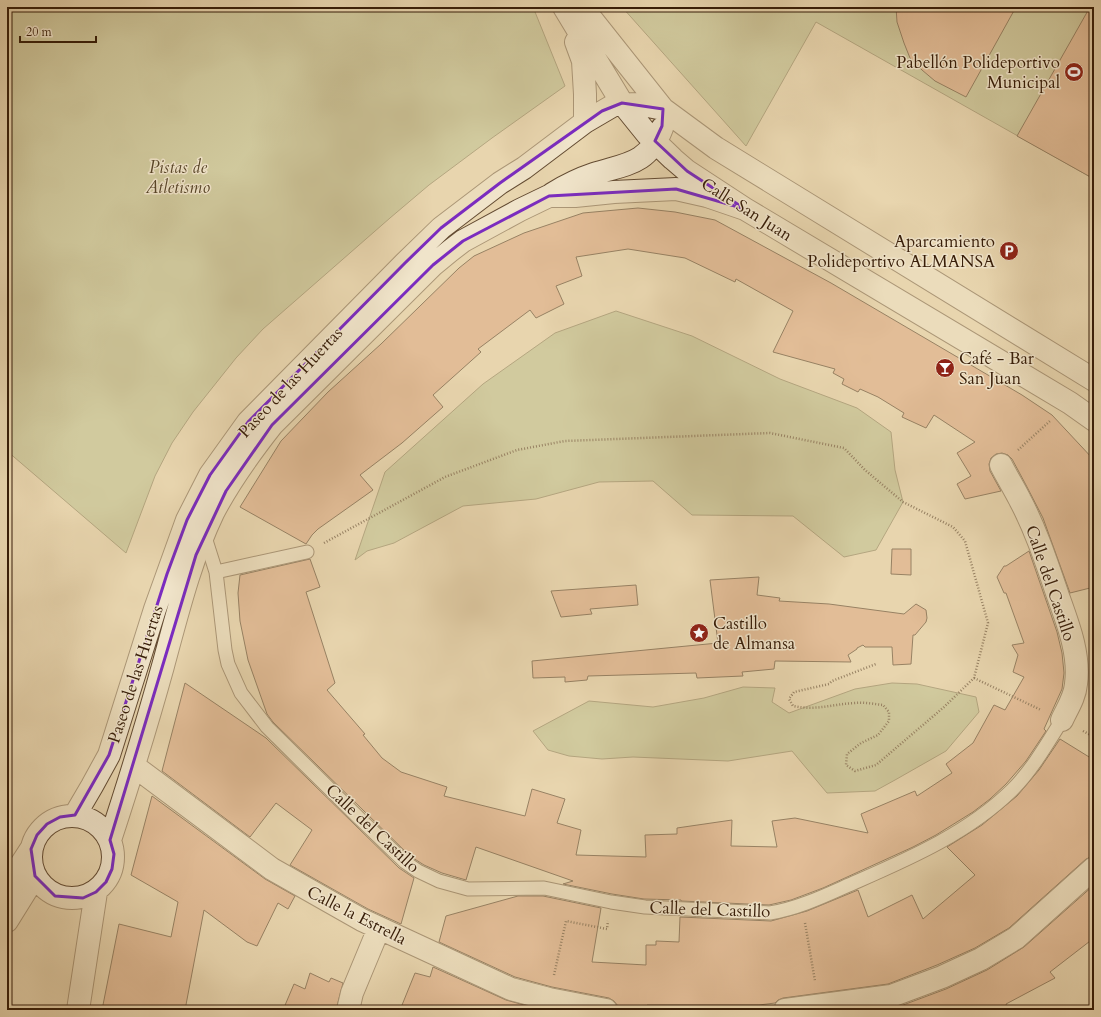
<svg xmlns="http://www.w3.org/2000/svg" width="1101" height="1017" viewBox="0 0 1101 1017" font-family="Cardo,serif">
	<rect width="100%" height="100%" fill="#e8d5ae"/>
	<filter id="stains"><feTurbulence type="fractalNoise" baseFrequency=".005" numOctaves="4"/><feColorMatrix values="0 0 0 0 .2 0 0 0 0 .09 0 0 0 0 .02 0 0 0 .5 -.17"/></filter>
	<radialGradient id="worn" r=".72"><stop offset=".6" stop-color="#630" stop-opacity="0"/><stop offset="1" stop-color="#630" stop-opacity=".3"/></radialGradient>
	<path fill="#b7bd89" stroke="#776d48" d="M7,7H533L565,86L492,138L429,185L390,218L263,329L236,358L193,412L172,443L155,476L126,553L7,451Z
		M622,7H1094V179L816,22L746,146Z
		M616,311L692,336L780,379L857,408L891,432L895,470L903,502L876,550L844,557L793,516L692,515L653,481L599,482L536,499L463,506L394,543L367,551L355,560L385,472L483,384L555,333Z
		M892,683L917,684L976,697L979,712L946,751L895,780L875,791L827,793L792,751L728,761L633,757L602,759L569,756L548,750L533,731L589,701L653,707L704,698L743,687L775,688L772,702L789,713L855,689Z"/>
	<path fill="#dca17a" stroke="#371d08" d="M896,7H1016L966,97L935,81L922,70L910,58L904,43L897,22Z
		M1090,7H1094V179L1017,136Z
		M638,208L675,212L715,220L831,283L1022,395L1052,415L1094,460V587L1070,593L1043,518L1026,485L1012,459L1008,455L1002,453L996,454L991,458L989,464L990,471L1001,491L965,499L957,484L971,476L957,453L975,442L934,415L926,428L902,417L904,413L878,397L860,389L858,392L842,384L844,379L833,373L835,369L773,352L793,311L736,279L735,282L685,258L628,249L576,257L582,276L556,286L564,304L536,318L530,310L478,349L481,352L433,395L443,407L402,443L360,475L373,490L318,529L312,535L306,544L240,507L281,441L328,392L381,344L459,268L474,256L524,233L583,213Z
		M892,549H911V575L891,574Z
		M1029,551L1057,632L1062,653L1064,673L1062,689L1044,729L1046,731L1026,761L1006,784L990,799L973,812L936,835L913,847L823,888L791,900L769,905L681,901V900L644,899L612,894L563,884L573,881L476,847L466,880L442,873L424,865L410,856L364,811L273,722L267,714L248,660L240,621L238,593L240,575L310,559L320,587L306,592L335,683L327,690L365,734L363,735L382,758L401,772L447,787L444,796L525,816L532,789L565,799L557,823L581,830L576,855L646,857L645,835L677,834V828L732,820L731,846L777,847L772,821L795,818L868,833L861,814L915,791L917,796L952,773L946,764L973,743L994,705L1005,710L1024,677L1013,672L1018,655L1012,645L1024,643L1006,593H1004L997,577L1004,566H1006Z
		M759,577L757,595L780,598L779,601L829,604L904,614L916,604L926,610L927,618L926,622L915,635H913L911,664L893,665L892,647H865L863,645L857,648V649L848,655L851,662L775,661L774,669L742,672L743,676L697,678L696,673L588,676L587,680L565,682V677L533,678L532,661L718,643L710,580Z
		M636,585L638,605L590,609L592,614L561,617L551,591Z
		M185,683L266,738L399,868L414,878L401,924L368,909L290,865L312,830L276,803L250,837L162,771Z
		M1060,739L1094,760V856L1086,859L1009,928L975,948L937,965L888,984L783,998L778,1000L775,1003L759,1005H647V1010H618V1006L614,1001L609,998L552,987L515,977L439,942L446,916L518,896H543L601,908L592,962L646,965V945H656V941L679,942L680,917L771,921L807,911L858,890L868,917L912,895L923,919L975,875L947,847L982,825L1017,796L1039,770Z
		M152,796L265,879L295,896L288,909L278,903L257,946L247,942L204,910L185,1010H102L119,924L171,937L178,902L131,875Z
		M1094,885V938L1050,972L1055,978L1006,1004L1008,1010H880L895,1008L946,989L987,970L1024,947Z
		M433,967L506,1000L542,1010H400L415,973L430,977Z
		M310,973L329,982L331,978L343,983L336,1010H283L294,984L305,989Z"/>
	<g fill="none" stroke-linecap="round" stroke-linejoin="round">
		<g stroke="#634b32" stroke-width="15">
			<path id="lane" d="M204,534L216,572L225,650L228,664L241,693L267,727L358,817L405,862L418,871L439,881L468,889L544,888L611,902L645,907L770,913C801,908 830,893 858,881C913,857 969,832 1012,790C1032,770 1047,744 1062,720
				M216,572L307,552"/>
		</g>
		<g stroke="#634b32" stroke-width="24">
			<path id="street" d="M564,7L622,103L647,134L673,159L687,171L745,209L1070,403L1094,420
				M582,7L663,109L716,148L1094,380
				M576,42L583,61L585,94V122
				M552,194C565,186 579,179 594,174C625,164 648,165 662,128
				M1001,465C1007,477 1014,488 1020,500C1036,530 1047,564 1058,596C1068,624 1080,654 1076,684C1075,697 1067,709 1062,720
				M134,766L272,869L362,920L511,989L549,999L606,1010
				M75,815L92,786L109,755L155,609L187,520L210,475L248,422L405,263L441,228L500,183L524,168L585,122L614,105L638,104L663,109
				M31 857a41 41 0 1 1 82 0a41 41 0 1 1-82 0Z
				M110,840C129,782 147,724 163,666C177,615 190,561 213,513C229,482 250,453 272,425L433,265L450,251L463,241L520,210L549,196H575L614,192L676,189L707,196L745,209
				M7,886L31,849
				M7,921L35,876
				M78,1010L96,892
				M348,1010L352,993L379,928
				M785,1010L891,996L942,977L981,959L1016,938L1094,868"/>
		</g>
		<path stroke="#371d08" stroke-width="2.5" stroke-dasharray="1 2" stroke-linecap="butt" d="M1018,450L1051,420
			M324,543L445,477L517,450L565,441L770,433L844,448L865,470L903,502L953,527L965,541L988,623L974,678L944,707L876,765L855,771L846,765L847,754L861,743L878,735L889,721V712L883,705C874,704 864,702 855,703C833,704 816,711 793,706L789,699L794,692L829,684L832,681L876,664
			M974,678L1041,710
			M1083,731L1094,737
			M805,923L815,981
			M554,975L566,921L607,929L608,921"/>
		<use href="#lane" stroke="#f0e4ca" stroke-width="13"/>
		<use href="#street" stroke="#f0e4ca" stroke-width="22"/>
	</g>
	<path d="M0 0H1101V1017H0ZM622,103L663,109L662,126L655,141L687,171L745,209L676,189L549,196L463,241L433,265L272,425L226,491L196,555L110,840L114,854L112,869L106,882L96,892L83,898L55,896L35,876L31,849L37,835L47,824L60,817L75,815L109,755L167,574L187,520L210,475L248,422L405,263L441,228L500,183L602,111Z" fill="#e8d5ae" fill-opacity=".55" fill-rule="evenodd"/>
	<path fill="none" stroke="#7b2cbf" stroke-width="3" stroke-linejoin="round" d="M622,103L663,109L662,126L655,141L687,171L745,209L676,189L549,196L463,241L433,265L272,425L226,491L196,555L110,840L114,854L112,869L106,882L96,892L83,898L55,896L35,876L31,849L37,835L47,824L60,817L75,815L109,755L167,574L187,520L210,475L248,422L405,263L441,228L500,183L602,111Z"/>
	<defs>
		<g id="stadium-disc" transform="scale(1)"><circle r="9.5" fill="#8f2418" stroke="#f0e4ca"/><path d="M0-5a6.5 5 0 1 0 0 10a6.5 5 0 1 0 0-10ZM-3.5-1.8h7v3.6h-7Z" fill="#fff"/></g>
		<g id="parking-disc" transform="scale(1)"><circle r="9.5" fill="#8f2418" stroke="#f0e4ca"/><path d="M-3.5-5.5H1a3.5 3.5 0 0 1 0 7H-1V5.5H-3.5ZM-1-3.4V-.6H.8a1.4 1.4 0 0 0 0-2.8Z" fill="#fff"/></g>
		<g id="bar-disc" transform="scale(1)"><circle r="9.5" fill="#8f2418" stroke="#f0e4ca"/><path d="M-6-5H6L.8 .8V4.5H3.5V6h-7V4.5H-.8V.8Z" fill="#fff"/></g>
		<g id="sight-disc" transform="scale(1)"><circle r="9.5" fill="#8f2418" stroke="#f0e4ca"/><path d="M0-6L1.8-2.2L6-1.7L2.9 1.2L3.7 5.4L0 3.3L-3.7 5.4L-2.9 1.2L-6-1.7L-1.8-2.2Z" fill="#fff"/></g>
	</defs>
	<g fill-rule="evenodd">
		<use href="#stadium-disc" x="1074" y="72"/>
		<use href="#parking-disc" x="1009" y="251"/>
		<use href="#bar-disc" x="945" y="368"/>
		<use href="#sight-disc" x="699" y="633"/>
	</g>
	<g text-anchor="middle" stroke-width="3" stroke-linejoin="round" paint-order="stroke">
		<g font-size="17" fill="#371d08" stroke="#f0e4ca" text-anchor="end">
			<text x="1060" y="68">Pabellón Polideportivo<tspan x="1060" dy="20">Municipal</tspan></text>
			<text x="995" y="247">Aparcamiento<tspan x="995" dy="20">Polideportivo ALMANSA</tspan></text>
			<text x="959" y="364" text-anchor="start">Café - Bar<tspan x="959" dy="20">San Juan</tspan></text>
			<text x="713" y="629" text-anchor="start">Castillo<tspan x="713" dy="20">de Almansa</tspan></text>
		</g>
		<g font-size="17" font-style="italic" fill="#574528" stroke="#f0e4ca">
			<text x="178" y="173">Pistas de<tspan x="178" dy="20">Atletismo</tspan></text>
		</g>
		<g font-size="17" fill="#371d08" stroke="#f0e4ca">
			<text transform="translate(747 209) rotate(32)" y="6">Calle San Juan</text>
			<text transform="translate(290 382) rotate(-47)" y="6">Paseo de las Huertas</text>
			<text transform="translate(1051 583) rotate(71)" y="6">Calle del Castillo</text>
			<text transform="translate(135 674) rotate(-72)" y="6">Paseo de las Huertas</text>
			<text transform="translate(373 828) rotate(43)" y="6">Calle del Castillo</text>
			<text transform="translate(710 909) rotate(2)" y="6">Calle del Castillo</text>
			<text transform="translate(357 915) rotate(27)" y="6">Calle la Estrella</text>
		</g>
	</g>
	<rect width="1101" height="1017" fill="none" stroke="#e8d5ae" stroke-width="24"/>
	<rect x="8" y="8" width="1085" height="1001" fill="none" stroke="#371d08" stroke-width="2"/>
	<rect x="12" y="12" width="1077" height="993" fill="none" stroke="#371d08"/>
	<path d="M20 36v6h76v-6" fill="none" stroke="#371d08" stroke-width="2"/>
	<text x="26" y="36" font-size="12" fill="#371d08" stroke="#f0e4ca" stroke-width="3" paint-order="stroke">20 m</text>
	<rect width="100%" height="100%" filter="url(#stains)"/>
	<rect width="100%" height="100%" fill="url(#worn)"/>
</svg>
